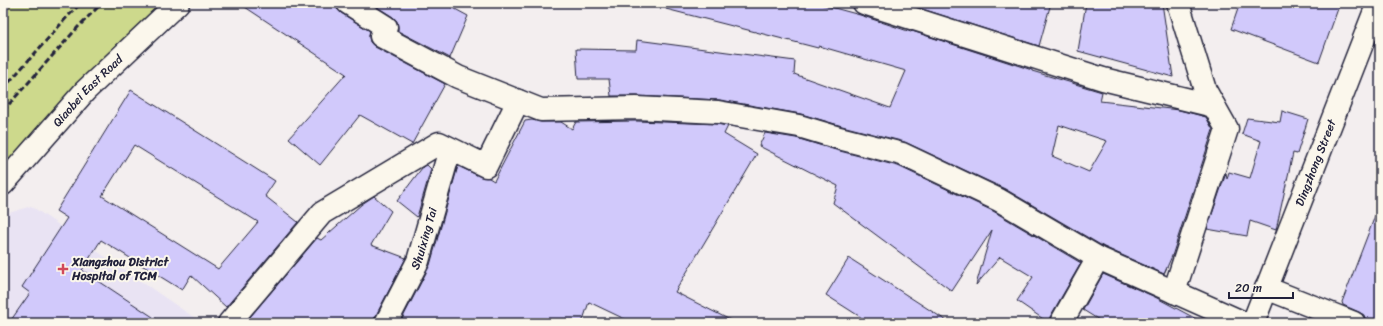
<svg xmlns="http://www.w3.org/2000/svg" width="1383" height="326" viewBox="0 0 1383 326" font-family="Sriracha,sans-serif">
	<rect width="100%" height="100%" fill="#f3eeef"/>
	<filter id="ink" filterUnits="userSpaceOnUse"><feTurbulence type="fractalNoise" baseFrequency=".025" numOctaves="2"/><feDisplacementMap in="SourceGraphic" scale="8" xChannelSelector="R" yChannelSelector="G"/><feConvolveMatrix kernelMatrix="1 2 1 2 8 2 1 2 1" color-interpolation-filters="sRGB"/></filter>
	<g filter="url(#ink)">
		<path fill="#e9e3f3" d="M31,206L202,323H3V215Z"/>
		<path fill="#cdd98c" stroke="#787e64" d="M3,3H178L3,184Z"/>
		<path fill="#d1c9fb" stroke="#22223b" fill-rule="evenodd" d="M239,3H336L337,9L341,13L370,31L369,37L370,42L375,47L445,84L412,144L360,115L320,165L289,138L346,74Z
			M371,3H444L468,16L450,58L398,31V27L397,21L393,17Z
			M667,3H816L860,15L911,32L912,31L1032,70V71L1102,92L1100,101L1179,110L1206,117L1213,130L1172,256L1164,274L1104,247L1005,189L905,142L842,126L801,114L720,100L637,96H611L609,79H578L576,49L636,50L637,40L795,61L794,74L890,108L906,71L819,46L818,48L666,9ZM1059,125L1107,141L1089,172L1052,156Z
			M917,3H1051L1039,46L916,7Z
			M1086,3H1162L1173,77L1078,51Z
			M1240,3H1340L1319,62L1231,29Z
			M131,90L275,181L265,196L298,222L226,307L191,275L182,290L101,240L82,270L162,323H9L30,293L22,287L67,218L56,211ZM134,145L258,222L218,269L102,196Z
			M1282,111L1308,119L1297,154L1293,153L1276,230L1250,221L1247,236L1207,229L1226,173L1227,179L1229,172L1250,178L1261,141L1242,134L1247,118L1280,122Z
			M532,120L541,122H561L572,129L576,122L636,121L717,124L728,126L724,134L757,154L675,292L736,323H633L589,302L582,323H400L430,265L458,166L481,177L489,178L494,181L525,121Z
			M765,133L796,138L836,150L898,166L993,211L1081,263L1050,317L1049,323L1017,301L1033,277L1000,257L976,285L992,230L952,291L833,203L838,186L759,146Z
			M427,165L431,169L417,217L397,201L422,168Z
			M374,196L391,211L371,245L406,258L375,317L374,323H245L317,238L321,240L362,204Z
			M1378,208H1380V323H1372L1366,321L1364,315L1359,312L1343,305L1342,302Z
			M849,258L950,323H870L826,295Z
			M1103,274L1155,297L1204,323H1104L1083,310Z"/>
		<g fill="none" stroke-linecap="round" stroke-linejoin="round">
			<g stroke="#22223b" stroke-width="25">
				<g id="minor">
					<path d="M348,3L386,27L381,36L458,77L541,110L636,108L718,112L799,126L839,138L902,154L999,200L1098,258L1244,323"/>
					<path d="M864,3L1103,79L1214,106"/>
					<path id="s1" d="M3,184L85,91L178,3"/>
					<path d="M1266,288L1354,323"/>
					<path d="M1174,292L1227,129L1205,90L1178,3"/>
					<path d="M229,323L322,213L439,143L486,166L518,101"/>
					<path id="s2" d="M386,323L418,261L450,149"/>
					<path d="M1061,323L1098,258"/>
					<path id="s3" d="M1253,323L1378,3"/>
				</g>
			</g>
			<use href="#minor" stroke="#fbf7ec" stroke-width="22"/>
			<path stroke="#22223b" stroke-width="3" stroke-dasharray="6 3" stroke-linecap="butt" d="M3,89L68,16L81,3
				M3,111L79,26L102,3"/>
		</g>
	</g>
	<path fill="#d1495b" stroke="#fbf7ec" stroke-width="1.5" d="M61 263h4v4h4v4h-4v4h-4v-4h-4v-4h4z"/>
	<g text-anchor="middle" stroke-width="4" stroke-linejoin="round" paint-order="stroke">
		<g font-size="12" fill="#22223b" stroke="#fbf7ec">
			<text dy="4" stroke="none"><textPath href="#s1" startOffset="126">Qiaobei East Road</textPath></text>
			<text dy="4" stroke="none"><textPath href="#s3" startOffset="172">Dingzhong Street</textPath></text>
			<text dy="4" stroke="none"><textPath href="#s2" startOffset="93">Shuixing Tai</textPath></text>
		</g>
		<g font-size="12" font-weight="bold" fill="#22223b" stroke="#fbf7ec" text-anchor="start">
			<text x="72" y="266">Xiangzhou District<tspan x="72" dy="14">Hospital of TCM</tspan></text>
		</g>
	</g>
	<rect width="1383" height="326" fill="none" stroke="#fbf7ec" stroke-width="16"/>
	<rect x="8" y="8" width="1367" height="310" fill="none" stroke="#22223b" stroke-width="1.5" filter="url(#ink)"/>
	<path d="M1229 292v6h64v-6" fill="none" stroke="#22223b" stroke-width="2"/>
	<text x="1235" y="292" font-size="12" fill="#22223b" stroke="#fbf7ec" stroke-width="3" paint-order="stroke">20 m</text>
</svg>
